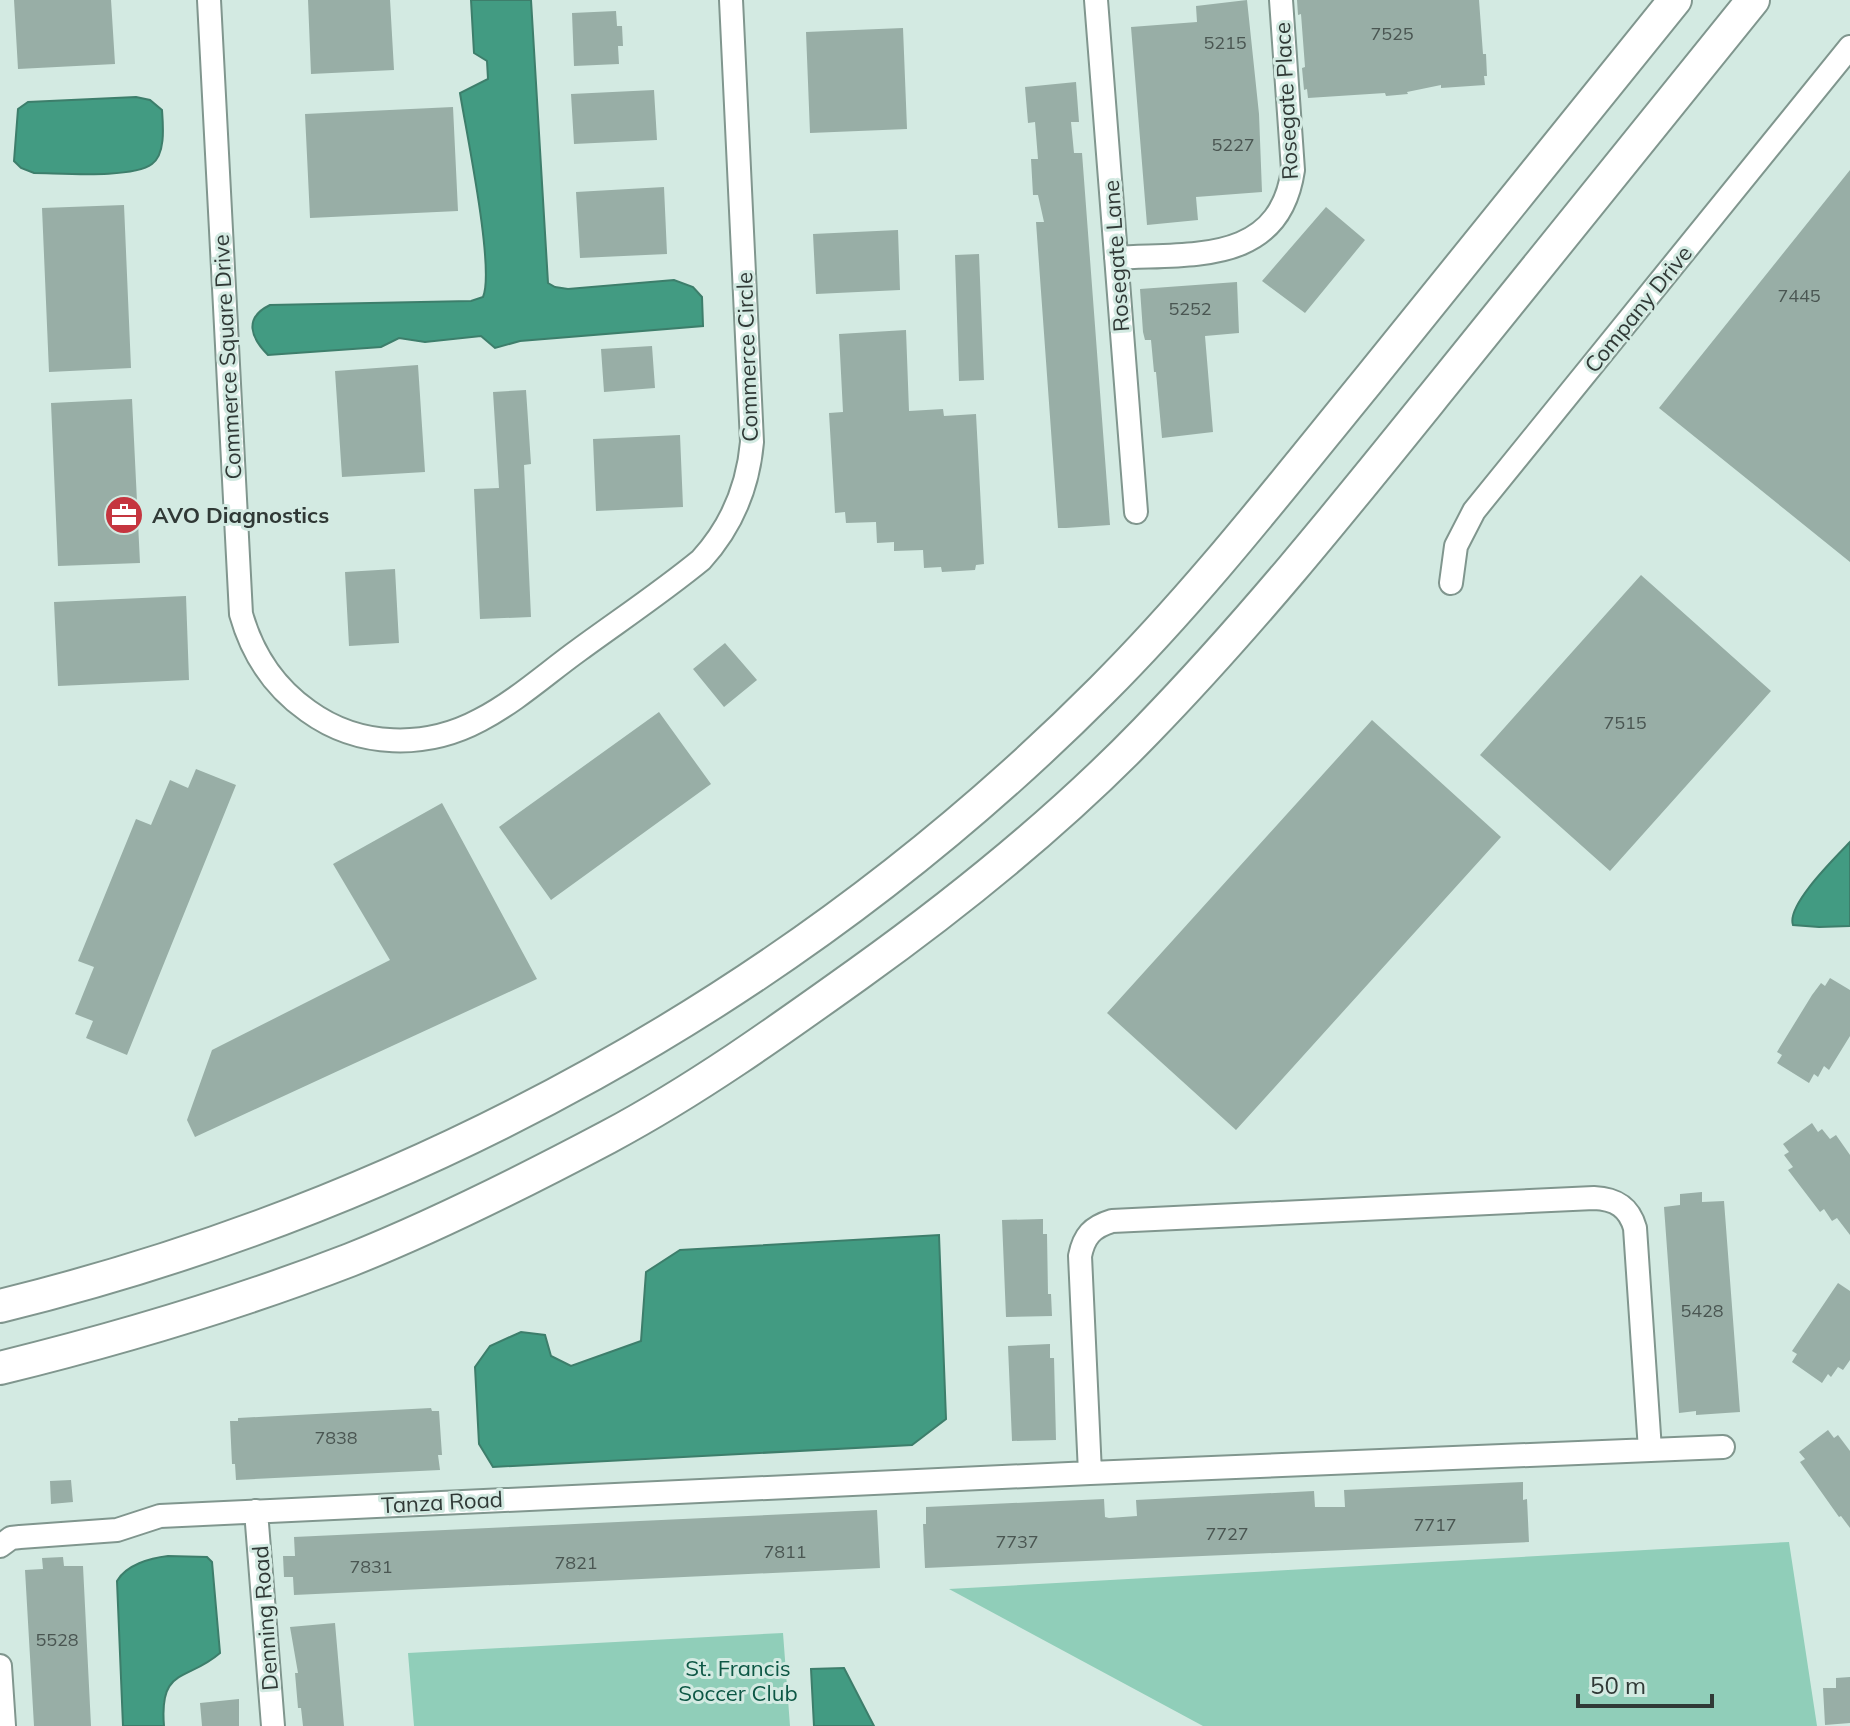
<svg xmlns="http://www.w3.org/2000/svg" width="1850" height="1726" viewBox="0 0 1850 1726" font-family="Mulish,sans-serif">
	<rect width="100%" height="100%" fill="#d3eae2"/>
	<path fill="#90ceb9" d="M1789,1542L1817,1726H1203L949,1589Z
		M783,1633L790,1726H414L408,1653Z"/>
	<path fill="#429b82" stroke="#3d7e6b" stroke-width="2" d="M471,0H531L548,283L555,287L568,289L674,280L693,287L702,297L703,326L520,341L495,348L481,336L425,342L399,338L381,347L268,355C251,338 243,318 270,305L471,301L483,297C495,269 466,131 460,93L488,79L487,61L474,53Z
		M136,97L150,100L162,110C163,125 166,154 152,164C132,179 60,173 34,173L21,168L14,161L18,109L28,102Z
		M1850,842V926L1819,927L1793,925C1786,905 1836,857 1850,842Z
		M939,1235L946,1419L912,1445L493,1467L479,1444L475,1367L490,1346L521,1332L545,1335L551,1356L571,1366L641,1341L646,1272L680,1250Z
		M168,1556L207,1557L212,1562L220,1653C187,1682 159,1666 164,1726H123L117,1581C126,1565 150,1558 168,1556Z
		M844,1668L874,1726H814L811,1669Z"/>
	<path fill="#98aea6" d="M14,0H111L115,64L18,69Z
		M308,0H390L394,70L311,74Z
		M1247,0L1259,114L1262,192L1196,197L1198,220L1147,225L1131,27L1197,22L1196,6Z
		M1297,0H1479L1483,54H1486L1487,76H1484L1485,85L1441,88V85L1407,92L1408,94L1386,96L1385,93L1308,98L1307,89L1304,90L1302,68L1305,67L1301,14L1298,15Z
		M616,11L617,26H622L623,46H618L619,64L574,66L572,13Z
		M903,28L907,129L810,133L806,32Z
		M1076,82L1079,122H1071L1074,153H1082L1110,525L1066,528H1058L1036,222H1044L1038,195H1033L1031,159H1038L1035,122L1028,123L1025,87Z
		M654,90L657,140L574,144L571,94Z
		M453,107L458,211L310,218L305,114Z
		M1850,170V562L1659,408Z
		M664,187L667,254L580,258L576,192Z
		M124,205L131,368L49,372L42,208Z
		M1326,207L1365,240L1305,313L1262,281Z
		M898,230L900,290L816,294L813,234Z
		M979,254L984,380L959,381L955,255Z
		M1237,282L1239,333L1205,336L1213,432L1162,438L1156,372H1154L1151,340H1145L1143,332L1140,289Z
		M906,330L909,411L943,409L944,416L976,414L984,564L976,565L975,570L942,572L941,567L924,568L923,550L894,551V542L877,543L876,522L846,523L845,512L835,513L829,413L843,412L839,334Z
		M652,346L655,388L604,392L601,349Z
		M418,365L425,472L342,477L335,371Z
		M526,390L531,464L524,465L531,617L480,619L474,489L499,488L493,392Z
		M132,399L140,563L58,566L51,403Z
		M680,435L683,507L596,511L593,439Z
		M395,569L399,643L349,646L345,572Z
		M1641,575L1771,691L1610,871L1480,755Z
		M186,596L189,680L58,686L54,602Z
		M725,643L757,680L724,707L693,669Z
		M659,712L711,784L551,900L499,827Z
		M1372,720L1501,837L1236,1130L1107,1013Z
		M196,769L236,785L127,1055L86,1038L93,1021L75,1014L94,967L78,961L136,819L151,825L170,780L188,788Z
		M442,803L537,979L195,1137L187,1120L212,1050L390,960L333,864Z
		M1830,978L1850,990V1036L1829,1070L1824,1066L1818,1077L1814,1074L1809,1083L1777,1063L1782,1055L1777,1052L1812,995L1821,983L1825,986Z
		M1812,1123L1818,1132L1822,1129L1830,1139L1836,1135L1850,1155V1235L1837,1218L1832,1221L1824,1209L1820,1212L1788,1170L1793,1167L1784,1155L1789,1152L1783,1144Z
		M1702,1192V1202L1724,1201L1740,1412L1696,1415V1411L1679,1413L1664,1207L1680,1205V1194Z
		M1043,1219V1234H1047L1048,1294H1051L1052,1316L1006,1317L1002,1220Z
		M1838,1283L1850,1291V1360L1843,1370L1838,1367L1831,1377L1828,1374L1822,1383L1792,1362L1797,1354L1792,1351Z
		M1050,1344V1358H1054L1056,1440L1012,1441L1008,1346Z
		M431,1408L432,1411H439L442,1455H438L440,1470L236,1480L235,1464H232L230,1421H238V1418Z
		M1828,1430L1834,1438L1838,1435L1850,1451V1528L1841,1516L1839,1517L1800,1462L1805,1459L1799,1452Z
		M71,1480L73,1502L51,1504L50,1481Z
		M1523,1482V1500L1527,1499L1529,1542L925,1568L923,1524H926V1507L1104,1499L1105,1517L1109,1518L1137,1516L1136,1500L1314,1491L1315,1507H1345L1344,1490Z
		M877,1510L880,1568L294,1595L293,1577H284L283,1556H295L294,1537Z
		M63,1557L64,1566H83L91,1726H34L25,1570L43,1569L42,1558Z
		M335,1623L344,1726H303L301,1708H298L295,1673H298L290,1627Z
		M1850,1677V1723L1825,1725L1823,1688H1836V1678Z
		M239,1699V1726H202L200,1703Z"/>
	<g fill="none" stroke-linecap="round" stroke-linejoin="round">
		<g stroke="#80968e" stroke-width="26">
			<path id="minor" d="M209,0L241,614C252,653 274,687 308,711C359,748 426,749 480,720C515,702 547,673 579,650C620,620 662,592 701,560C732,526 748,488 752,442L731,0
				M1096,0L1136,512
				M1116,258C1191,253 1279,266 1293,170L1281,0
				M1451,583L1456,546L1474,511L1850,47
				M1090,1473L1080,1256C1084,1236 1092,1227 1112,1221L1594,1198C1616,1199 1629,1207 1635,1228L1650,1450
				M256,1511L273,1726
				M0,1546L11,1538L20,1537L117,1530L160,1516L1090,1473L1723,1447
				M0,1666L4,1726"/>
		</g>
		<g stroke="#80968e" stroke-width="36">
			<path id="highway" d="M0,1306C416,1204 799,994 1102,690C1198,594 1281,487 1366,383C1469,255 1572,128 1675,0
				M0,1368C118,1339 236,1304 350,1260C438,1225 525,1181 608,1137C696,1090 777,1032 858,974C960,901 1058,822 1146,731C1253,621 1348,502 1444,383C1547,256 1650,128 1753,0"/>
		</g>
		<use href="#minor" stroke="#fff" stroke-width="22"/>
		<use href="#highway" stroke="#fff" stroke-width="32"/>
	</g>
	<defs>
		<g id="office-disc" transform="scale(2)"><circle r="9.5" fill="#c5353f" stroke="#d3eae2"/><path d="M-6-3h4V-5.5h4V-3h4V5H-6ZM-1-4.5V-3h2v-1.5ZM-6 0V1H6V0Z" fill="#fff"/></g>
	</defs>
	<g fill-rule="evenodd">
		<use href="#office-disc" x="124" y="515"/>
	</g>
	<g text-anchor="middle" stroke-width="6" stroke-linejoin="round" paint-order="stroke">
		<g font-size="18" fill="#4a5652">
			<text x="1392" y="40">7525</text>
			<text x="1225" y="49">5215</text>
			<text x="1233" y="151">5227</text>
			<text x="1799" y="302">7445</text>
			<text x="1190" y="315">5252</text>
			<text x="1625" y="729">7515</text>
			<text x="1702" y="1317">5428</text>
			<text x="336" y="1444">7838</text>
			<text x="1435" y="1531">7717</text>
			<text x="1227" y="1540">7727</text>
			<text x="1017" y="1548">7737</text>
			<text x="785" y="1558">7811</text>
			<text x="576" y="1569">7821</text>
			<text x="371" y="1573">7831</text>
			<text x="57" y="1646">5528</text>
		</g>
		<g font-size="22" fill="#303936" stroke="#d3eae2">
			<text transform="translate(1286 101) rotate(-93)" y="8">Rosegate Place</text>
			<text transform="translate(1116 256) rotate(-94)" y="8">Rosegate Lane</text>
			<text transform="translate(1638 309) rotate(-51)" y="8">Company Drive</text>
			<text transform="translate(227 357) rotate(-93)" y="8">Commerce Square Drive</text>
			<text transform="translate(747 357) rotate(-92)" y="8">Commerce Circle</text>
			<text transform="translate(442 1502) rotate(-3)" y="8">Tanza Road</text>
			<text transform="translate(265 1618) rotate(-94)" y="8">Denning Road</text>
		</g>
		<g font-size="22" font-weight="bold" fill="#303936" stroke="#d3eae2" text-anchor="start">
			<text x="152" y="523">AVO Diagnostics</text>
		</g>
		<g font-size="22" fill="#0d5745" stroke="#d3eae2">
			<text x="738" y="1676">St. Francis<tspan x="738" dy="25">Soccer Club</tspan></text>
		</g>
	</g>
	<path d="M1578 1694v12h134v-12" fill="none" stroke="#303936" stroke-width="4"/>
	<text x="1590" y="1694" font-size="24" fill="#303936" stroke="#d3eae2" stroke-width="6" paint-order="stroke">50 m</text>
</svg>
